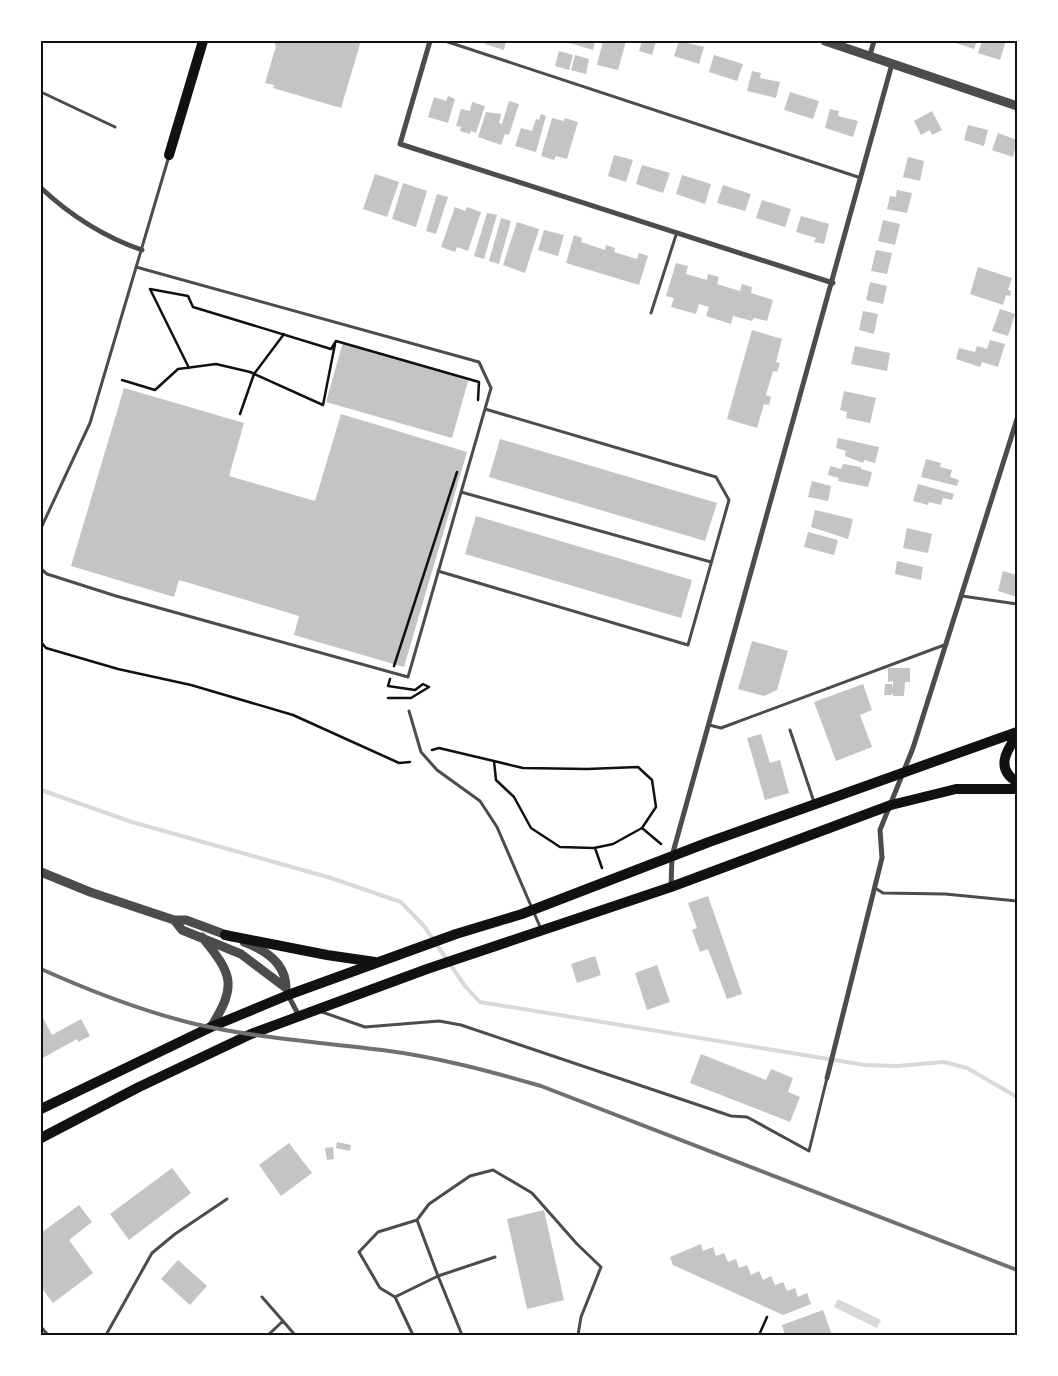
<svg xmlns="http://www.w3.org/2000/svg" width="1058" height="1376" viewBox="0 0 1058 1376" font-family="'IBM Plex Sans',sans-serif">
	<rect width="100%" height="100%" fill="#fff"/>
	<path fill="#d9d9d9" d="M838,1299L881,1320L877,1328L834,1307Z"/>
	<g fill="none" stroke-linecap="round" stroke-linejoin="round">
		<path stroke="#d9d9d9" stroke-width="4" d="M41,790L132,822L331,878L401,902L424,926L465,986L480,1002L865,1065L897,1066L944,1062L967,1068L1017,1097"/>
	</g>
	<path fill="#c4c4c4" d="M273,41H361L341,108L273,88L274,85L265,83L276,46Z
		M486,41H506L504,50L485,44Z
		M563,41H595L593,50Z
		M603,41H626L618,70L597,65Z
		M642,41H656L652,55L639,51Z
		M679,41L704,47L699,64L674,56Z
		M950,41H977L974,49Z
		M982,41H1006L1000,60L978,53Z
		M559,51L573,55L569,70L555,66Z
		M575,55L589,59L586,74L571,70Z
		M714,55L743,64L737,81L709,72Z
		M752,71L761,73L760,78L780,82L776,98L747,91Z
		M790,92L819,101L813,119L784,110Z
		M448,96L455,99L448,123L428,117L434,97L446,101Z
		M509,101L519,104L509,135L505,134L501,145L478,137L486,112L501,114L499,123L502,124Z
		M472,102L485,106L476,133L471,131L470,134L460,131L461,127L456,126L461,109L470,111Z
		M830,109L839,111L838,116L858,121L853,137L825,128Z
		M932,111L942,130L932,135L930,130L921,135L914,121Z
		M541,114L546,116L536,152L515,146L521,128L532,131L536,119L539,120Z
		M552,118L564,121L565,118L578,122L567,159L556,156L554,160L541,156Z
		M968,125L988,130L984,146L964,140Z
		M998,133L1017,140L1013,157L992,150Z
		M614,155L633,160L626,182L608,176Z
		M908,157L924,161L920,181L903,177Z
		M642,165L670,173L663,193L636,184Z
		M375,174L399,182L387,217L363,209Z
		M682,175L711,184L705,204L676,194Z
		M403,183L427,191L416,227L392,219Z
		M723,185L751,194L745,211L717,203Z
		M897,190L912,193L907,213L887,209L890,196L896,197Z
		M437,194L448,197L436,234L426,231Z
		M762,200L791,209L785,227L756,218Z
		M455,207L465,211L467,207L481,212L468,251L457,247L455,252L441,247Z
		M487,213L497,215L484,259L474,256Z
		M801,216L829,224L824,244L814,242L816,238L796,232Z
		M501,218L511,221L499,264L489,261Z
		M883,220L900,224L895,245L878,241Z
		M517,222L539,229L525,273L503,265Z
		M544,230L564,235L558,256L538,250Z
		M574,235L582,238L581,242L605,250L606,245L615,248L614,252L637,259L639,253L648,256L639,285L566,263Z
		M876,250L892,253L887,274L871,271Z
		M676,263L688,266L686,274L707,280L708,274L719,277L717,284L740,291L742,284L752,287L751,293L773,300L767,321L754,318L752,321L733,316L731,324L706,316L709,307L699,304L696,314L671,307L674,298L666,296Z
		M978,267L1012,278L1008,290L1011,291L1010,296L1006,295L1003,305L970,294Z
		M870,282L887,286L883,304L866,300Z
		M1000,309L1015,314L1008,336L992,331Z
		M863,311L878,314L874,334L859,330Z
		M752,330L782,339L776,362L780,363L777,372L773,371L766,395L771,397L769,405L764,404L757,428L727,419Z
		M990,340L1005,344L998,367L982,362L980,367L956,359L959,348L975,352L977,346L987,349Z
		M343,342L469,378L452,438L326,402Z
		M855,346L890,353L887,371L851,364Z
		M124,388L244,423L229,476L315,501L341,414L467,452L404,667L294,635L299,616L179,580L174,597L71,566Z
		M844,391L876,398L870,423L846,418L847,412L840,410Z
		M838,438L879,447L875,463L864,460L863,463L845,456L846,451L836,448Z
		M500,439L717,503L705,541L489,477Z
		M926,459L941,463L940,467L952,470L950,477L959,480L957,486L921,477Z
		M843,464L861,467V469L872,472L868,487L838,481L839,478L828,475L830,466L841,469Z
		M812,481L831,486L828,501L808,497Z
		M918,484L954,494L952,500L943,498L941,505L929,502L928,505L913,501Z
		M815,510L853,519L848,539L811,527Z
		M476,516L692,580L681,618L465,554Z
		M907,528L932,534L928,553L903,548Z
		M808,532L838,540L834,555L804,547Z
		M897,561L923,567L921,580L895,574Z
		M1003,571L1017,575V597L998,591Z
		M752,641L788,651L777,690L764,696L738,689Z
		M888,668H910V682H905L904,696H893V693L891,695H884L885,684H892L893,688V681L888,682Z
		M863,684L872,710L860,715L872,747L836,761L814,702Z
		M761,734L770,763L780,760L789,793L765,800L747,738Z
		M708,896L742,994L727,999L708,949L700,952L692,930L697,928L688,903Z
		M595,956L601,975L577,983L571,964Z
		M657,965L670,1002L647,1010L635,973Z
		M41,1014L52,1035L81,1019L90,1036L78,1042L77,1039L41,1059Z
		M701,1054L766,1080L771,1069L793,1078L788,1092L800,1097L790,1122L690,1083Z
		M337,1142L351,1145L350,1151L336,1148Z
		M289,1143L312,1173L281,1196L259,1165Z
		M333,1147L334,1159L327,1160L325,1148Z
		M172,1168L191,1193L129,1240L110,1214Z
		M79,1205L92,1222L69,1240L93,1273L53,1303L41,1287V1233Z
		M544,1210L564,1300L527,1309L507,1219Z
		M701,1244L703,1251L713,1247L716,1256L724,1253L728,1262L736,1259L739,1268L747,1265L751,1275L759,1271L763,1280L771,1276L775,1285L783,1282L787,1291L795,1288L798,1297L807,1293L811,1304L783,1315L673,1265L670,1257Z
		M178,1260L207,1286L190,1305L161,1279Z
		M823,1310L832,1335H785L782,1325Z"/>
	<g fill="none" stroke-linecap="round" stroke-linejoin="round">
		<path stroke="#111" stroke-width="2.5" d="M150,289L188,296L193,307L331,349L336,341L479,382L478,400
			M150,289L189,368
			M122,380L155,390L178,369L216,364L250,372L323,405L335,344
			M240,414L254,374L284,334
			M41,642L46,648L118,669L191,685L293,715L399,763L410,762
			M394,666L457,472
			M388,698H411L429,687L423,684L415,690L388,686L390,679
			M432,750L439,748L523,768L587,769L638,767L652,780L656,807L642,828L661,844
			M494,761L496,780L514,797L531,828L560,847L594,848L613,844L642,828
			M595,848L602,868
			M759,1335L767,1317"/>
		<path stroke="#4c4c4c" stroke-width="3" d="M445,41L861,178
			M41,92L115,127
			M651,313L676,235
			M461,492L711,562
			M41,528L90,423L169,156
			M41,569L47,574L116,596L408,677L491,388L479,362L136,267
			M438,571L688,645L729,500L716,477L485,409
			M962,596L1017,604
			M409,711L421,752L437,770L480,801L497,827L541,929
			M709,725L721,728L947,644
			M790,730L814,802
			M875,888L883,893L945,894L1017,901
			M322,1012L365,1027L439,1021L461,1025L731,1116L747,1117L809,1151L827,1078
			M417,1220L438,1276L395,1297L380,1288L359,1252L378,1232L417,1220L429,1204L470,1176L493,1170L532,1193L577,1244L601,1267L581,1317L578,1335
			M262,1297L283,1321
			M395,1297L413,1335
			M41,1327L48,1335
			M106,1335L152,1253L175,1234L227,1199
			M268,1335L283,1321L295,1335
			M462,1335L438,1276L495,1257"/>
		<path stroke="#4c4c4c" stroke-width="5" d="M430,41L400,144L833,283
			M870,55L874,41
			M41,188C71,216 104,237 142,250
			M671,887L672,856L892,64
			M288,995L299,1016
			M827,1078L882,858L880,830L913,748L1017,419"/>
		<path stroke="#4c4c4c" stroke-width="9" d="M825,41L1017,106
			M41,872L90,892L174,920H186L232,937
			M174,920L182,930L241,954L286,988
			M202,937C233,975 237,985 211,1027
			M244,942C266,950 286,964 286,988"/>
		<path stroke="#111" stroke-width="10" d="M169,155L203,41"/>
		<path stroke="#111" stroke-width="10" d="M1017,736C1005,752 996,769 1017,782
			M225,935L327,955L375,962
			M41,1109L211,1027L288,995L456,934L522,914L709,842L1017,732
			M41,1138L139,1087L251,1034L427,969L671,887L891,805L956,789H1017"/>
		<path stroke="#707070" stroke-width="4" d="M41,969C90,991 139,1010 191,1023C254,1038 318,1042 382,1050C437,1057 489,1071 541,1086L1017,1270"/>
	</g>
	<rect width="1058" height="1376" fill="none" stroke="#ffffff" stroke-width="85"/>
	<rect x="42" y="42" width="974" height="1292" fill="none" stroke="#111" stroke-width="2"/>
</svg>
